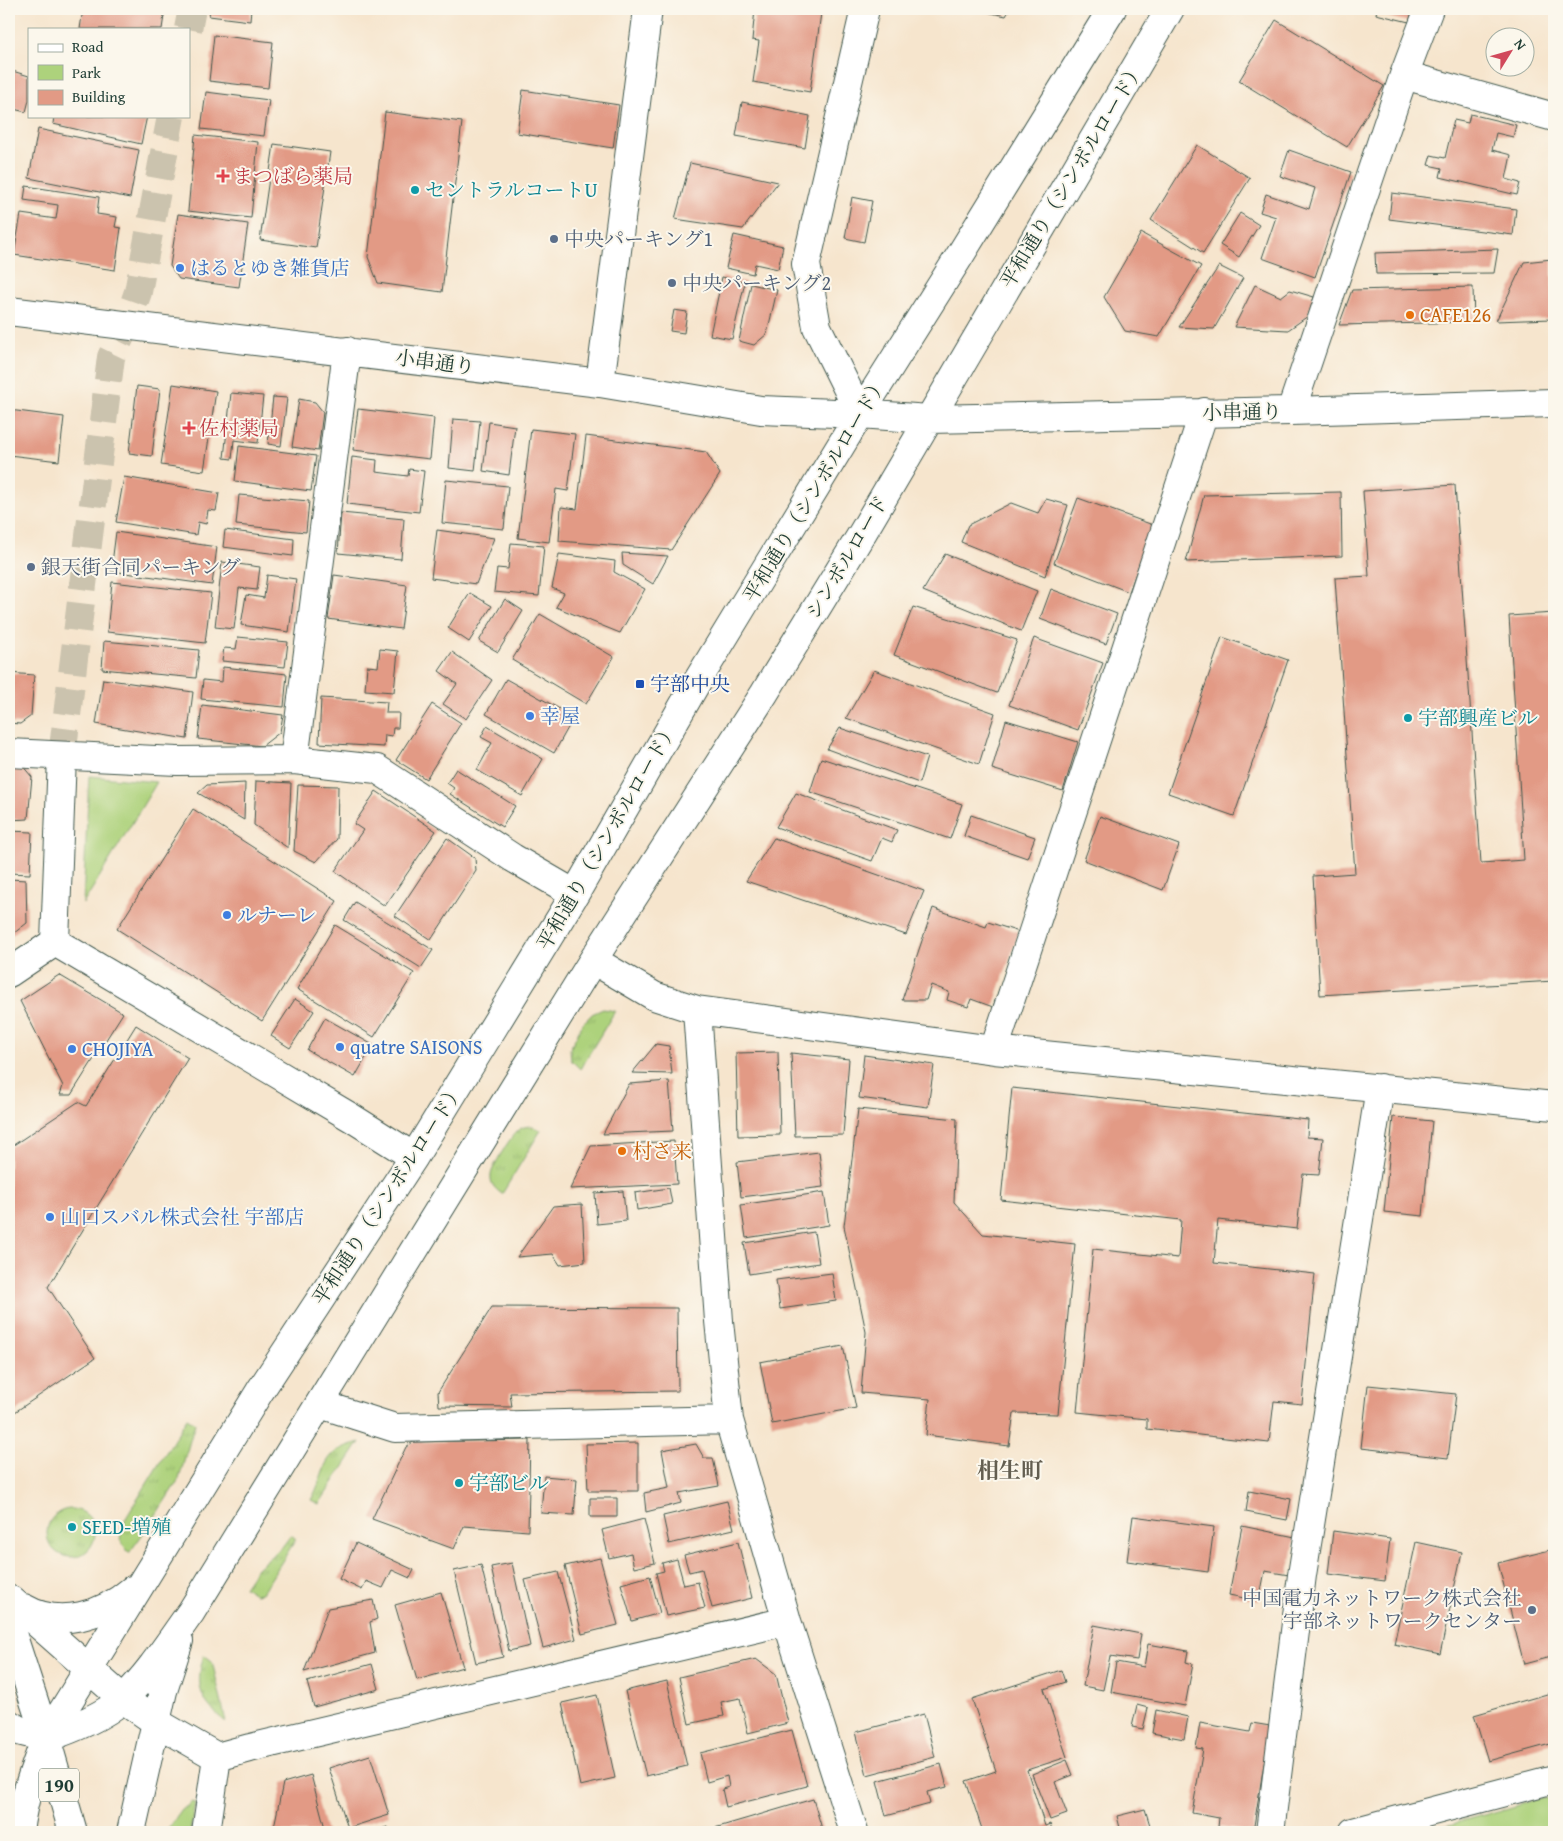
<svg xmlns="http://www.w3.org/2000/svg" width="1563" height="1841" viewBox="0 0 1563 1841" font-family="'Gentium Book Plus','Noto Serif JP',serif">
	<defs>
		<pattern id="grass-tufts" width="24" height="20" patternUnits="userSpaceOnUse" patternTransform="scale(1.25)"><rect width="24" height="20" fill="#add27c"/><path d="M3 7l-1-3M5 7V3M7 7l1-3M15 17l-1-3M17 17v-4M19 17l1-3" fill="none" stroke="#94b56c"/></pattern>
	</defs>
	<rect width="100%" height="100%" fill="#fbf7ec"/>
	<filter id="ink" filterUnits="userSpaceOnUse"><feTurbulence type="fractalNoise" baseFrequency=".02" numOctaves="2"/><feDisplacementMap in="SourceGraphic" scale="10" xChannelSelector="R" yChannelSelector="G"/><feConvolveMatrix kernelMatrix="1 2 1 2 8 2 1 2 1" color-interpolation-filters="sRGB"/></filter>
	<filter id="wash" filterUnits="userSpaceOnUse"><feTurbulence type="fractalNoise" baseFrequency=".0096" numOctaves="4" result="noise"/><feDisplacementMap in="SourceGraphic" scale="20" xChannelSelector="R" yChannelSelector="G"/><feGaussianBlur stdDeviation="1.12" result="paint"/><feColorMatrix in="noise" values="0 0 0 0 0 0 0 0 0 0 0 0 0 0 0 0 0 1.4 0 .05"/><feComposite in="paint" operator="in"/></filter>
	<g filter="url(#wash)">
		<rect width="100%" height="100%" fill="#f6e5cd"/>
		<path fill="url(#grass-tufts)" stroke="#668858" d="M603,1009L615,1011L580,1069L571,1060L570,1049L582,1024L592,1014Z
			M530,1126L541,1130L502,1194C495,1189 490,1184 491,1175C492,1167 510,1138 516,1132C521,1127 524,1127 530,1126Z
			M187,1418L195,1423L179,1479L148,1527L129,1553L120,1540L123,1523Z
			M360,1442L319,1504L311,1500C328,1470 318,1452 360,1442Z
			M47 1533a24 24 0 1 1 48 0a24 24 0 1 1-48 0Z
			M291,1535L296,1539L262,1593L255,1594L244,1587L257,1568L282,1547Z
			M204,1655L212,1661L226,1722C201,1703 194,1686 204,1655Z
			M192,1802L195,1803L190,1832H166L182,1810Z"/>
		<path fill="#add27c" stroke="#668858" d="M89,776L157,782L83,904Z
			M1554,1795V1832H1424Z"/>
		<g id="blocks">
			<path fill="#e29a85" d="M83,9H165L162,29H80Z
				M210,9H251L250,21L209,16Z
				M755,9H789L821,13L810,92L753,82L759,41L752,40Z
				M972,9H1010L1006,16Z
				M1377,9H1413L1409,22L1376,14Z
				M1276,20L1384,86L1347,147L1239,81Z
				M214,35L273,42L268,88L209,81Z
				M9,70L29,76V100L26,112L9,108Z
				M523,90L619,105L613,148L517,133Z
				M206,92L269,100L264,136L201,129Z
				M742,102L810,116L805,148L736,136Z
				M385,112L462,122L442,292L378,283L368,257Z
				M1470,114L1516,125L1513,137L1496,133L1492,150L1511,155L1506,179L1520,183L1517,195L1440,177L1442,168L1428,165L1431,155L1445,158L1454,120L1468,123Z
				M54,116H147L141,144L53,124Z
				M38,129L139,150L130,198L29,178Z
				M195,135L258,142L251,218L188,211Z
				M274,144L330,152L316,248L260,240Z
				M1197,145L1250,178L1203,253L1151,220Z
				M1289,150L1351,172L1315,277L1262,258L1276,217L1260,212L1266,194L1309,209L1315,188L1280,176Z
				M690,163L778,182L743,229L675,219Z
				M26,186L99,197L97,214L117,217L115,227L121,228L115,270L14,255L21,214L56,219L58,205L24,200Z
				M1392,193L1516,209L1513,235L1389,219Z
				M852,197L872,201L864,242L845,238Z
				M1240,213L1259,225L1239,257L1220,245Z
				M178,214L248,224L239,287L179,279L170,266Z
				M1141,233L1201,266L1159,337L1125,331L1104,297Z
				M734,235L783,246L778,269L755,264L753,274L726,268Z
				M1498,249L1494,273L1376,274L1375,253Z
				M1552,259V319L1496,321L1524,262Z
				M1219,266L1243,278L1214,329L1179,327Z
				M722,277L745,282L732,339L710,335Z
				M751,284L777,290L767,334L754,345L739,341Z
				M1255,285L1281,297L1290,290L1314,297L1308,316L1288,330L1234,327Z
				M1473,287L1474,322L1339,325L1352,290Z
				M674,310L687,312L684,333L670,331Z
				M173,384L216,391L204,471L161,465Z
				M137,386L160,389L152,456L129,453Z
				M231,393L263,396L258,443L234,440L232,459L224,458Z
				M273,397L287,398L281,446L268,444Z
				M299,399L315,402L323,412L318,451L292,447Z
				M358,409L434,418L430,459L353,450Z
				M9,410L64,417L59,461L9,455Z
				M453,419L480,421L475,471L449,468Z
				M489,422L515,426L509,475L483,471Z
				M531,429L575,434L568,491L556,489L549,542L518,538Z
				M586,436L706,452L720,474L671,550L559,541L561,507L577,509Z
				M239,446L316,456L311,491L235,481Z
				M352,457L377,460L376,472L408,476L409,469L424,471L419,512L347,504Z
				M124,477L219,493L216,511L208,510L206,524L198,522L196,535L116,522Z
				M446,480L508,486L504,529L442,523Z
				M1455,485L1481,863L1524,860L1509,616L1554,613V981L1320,995L1313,876L1355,873L1335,578L1369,576L1363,491Z
				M1341,492L1342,556L1186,562L1204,495Z
				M239,495L309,501L306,532L236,525Z
				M1078,498L1153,525L1129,592L1054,563Z
				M1046,499L1068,505L1045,576L961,542L968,525L1011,503L1038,513Z
				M341,513L404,519L401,559L338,553Z
				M225,530L294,539L293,556L223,547Z
				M437,530L494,538L476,584L431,578Z
				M116,532L217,547L212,585L111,571Z
				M511,543L544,546L539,596L494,592L497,568L508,569Z
				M622,553L668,556L653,584L623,565Z
				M559,554L615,561L614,572L645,589L620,633L556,607L564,593L552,588Z
				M945,554L1037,591L1021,631L923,591Z
				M222,562L260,567L257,590L239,588L234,629L215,627Z
				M267,575L296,579L289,632L241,625L246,595L264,598Z
				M334,575L407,585L401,629L328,619Z
				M112,582L211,593L205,643L107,632Z
				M1051,589L1117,614L1106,644L1040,619Z
				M470,593L492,606L469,642L448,628Z
				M505,599L523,611L498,652L479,641Z
				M913,607L1017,640L997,693L894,655Z
				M540,614L614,657L586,704L512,660Z
				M238,637L288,642L285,667L222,661L224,648L236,649Z
				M1222,637L1288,660L1234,816L1168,793Z
				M1034,638L1103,663L1078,730L1009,705Z
				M104,641L199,650L196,678L102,669Z
				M380,649L398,651L394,692L365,690L367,666L378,667Z
				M452,652L492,680L466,719L443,704L457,684L439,671Z
				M223,667L287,674L284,707L201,699L203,680L222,682Z
				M874,670L995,713L979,764L846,718Z
				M9,673L34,675L31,716L20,724L9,723Z
				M103,679L193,692L187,739L96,724Z
				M506,679L574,717L554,753L486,714Z
				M321,698L387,702L386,713H399L398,728H393L392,736L385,735L384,747L319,743Z
				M432,704L461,723L426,779L396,760Z
				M202,705L283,715L280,732L262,746L198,739Z
				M1006,720L1078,742L1063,791L992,769Z
				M487,726L543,759L522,796L477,770L492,743L481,737Z
				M840,728L927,757L919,783L827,749Z
				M821,758L962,804L950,839L810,792Z
				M9,764H21L32,777L28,819L9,820Z
				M456,769L515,806L502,827L450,794L454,788L447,783Z
				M256,781L291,783L288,848L254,825Z
				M245,783L244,820L198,793L207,785Z
				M298,785L338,786L337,839L316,862L294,851Z
				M376,791L436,831L385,906L335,871L363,830L354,824Z
				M796,793L897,830L892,842L882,838L872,861L776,827Z
				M193,809L337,901L262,1021L117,929Z
				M971,815L1035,837L1027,858L964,836Z
				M1100,816L1179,845L1163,890L1084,860Z
				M9,831L32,832L30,874L9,873Z
				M447,838L475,858L476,871L431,940L395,916Z
				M774,838L924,891L906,935L746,881Z
				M9,879L26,880L27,923L9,937Z
				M355,902L433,950L421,968L344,920Z
				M933,908L986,927L988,922L1019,932L993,1007L971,999L968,1007L947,1000L949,992L931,985L926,1000H902Z
				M335,925L414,973L374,1037L297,989Z
				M59,975L123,1013L71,1095H60L63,1086L20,1001Z
				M295,999L314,1011L290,1048L271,1036Z
				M325,1018L373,1045L355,1077L307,1050Z
				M136,1025L188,1058L48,1287L95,1358L9,1416V1148L78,1102L86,1106Z
				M656,1044L669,1046L672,1074L632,1073Z
				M778,1052L780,1135L738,1136L736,1053Z
				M791,1053L849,1059L843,1135L795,1136Z
				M864,1055L934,1065L928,1107L859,1098Z
				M669,1081L673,1131L603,1134L629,1084Z
				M1012,1088L1308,1120L1307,1137L1323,1138L1319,1175L1303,1174L1297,1229L1218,1220L1214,1263L1315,1274L1302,1404L1274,1401L1269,1443L1147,1429V1419L1077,1412L1093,1249L1178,1258L1181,1220L1001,1200Z
				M858,1109L957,1119L954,1202L983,1234L1075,1244L1058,1414L1014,1413L1009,1446L926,1435L930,1399L861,1393L866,1332L844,1226Z
				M1393,1117L1432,1121L1423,1216L1384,1212Z
				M674,1141L677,1184L570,1189L591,1146Z
				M819,1152L823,1187L741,1197L737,1162Z
				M669,1188L672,1204L637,1210L635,1193Z
				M623,1191L626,1221L597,1224L595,1193Z
				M824,1192L829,1225L746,1238L741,1205Z
				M582,1204L585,1262L560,1265L553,1254L517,1257L553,1206Z
				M814,1232L819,1263L749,1274L744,1243Z
				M832,1273L836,1301L780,1309L776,1280Z
				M492,1307L677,1308L678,1391L510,1393L512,1407L439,1406L438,1392Z
				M843,1346L856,1408L772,1424L760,1362Z
				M1368,1385L1456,1394L1448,1458L1361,1448Z
				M530,1440L528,1531L464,1526L454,1549L372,1519L406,1447L413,1442Z
				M638,1443V1491H588L586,1444Z
				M696,1444L704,1458H713L719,1486L679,1493L681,1503L646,1512L644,1493L669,1488L662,1450Z
				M544,1476L577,1479L574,1515L541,1513Z
				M1249,1491L1291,1499L1287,1520L1246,1512Z
				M590,1498H617V1517H590Z
				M727,1501L734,1529L669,1544L663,1516Z
				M1133,1516L1214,1527L1208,1572L1127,1561Z
				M644,1519L655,1563L634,1568L631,1553L609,1558L602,1530Z
				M1242,1526L1295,1537L1289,1575L1265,1571L1259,1601L1229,1595Z
				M1333,1531L1390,1539L1385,1581L1328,1574Z
				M738,1542L752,1598L712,1608L702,1569L689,1572L684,1555Z
				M1416,1542L1462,1552L1440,1654L1394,1644Z
				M356,1543L414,1570L410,1578L392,1570L383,1588L366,1581L362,1590L339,1579Z
				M1554,1549V1656L1524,1664L1498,1563Z
				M600,1558L618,1625L582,1634L565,1566Z
				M677,1559L684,1585L698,1582L705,1608L666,1616L656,1573L664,1571L662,1563Z
				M512,1563L530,1646L509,1651L491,1567Z
				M481,1565L503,1657L476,1663L454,1571Z
				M558,1572L576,1639L543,1648L525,1580Z
				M650,1576L660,1613L632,1621L621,1584Z
				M441,1592L463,1667L417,1680L395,1605Z
				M373,1600L377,1619L370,1622L375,1653L304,1672L328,1608Z
				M1094,1625L1141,1634L1137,1660L1110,1656L1103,1690L1083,1686Z
				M1148,1644L1188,1651L1186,1662L1193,1664L1185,1706L1111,1692L1116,1662L1144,1667Z
				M756,1659L776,1674L788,1723L748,1733L740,1698L721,1702L724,1716L689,1724L679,1677Z
				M372,1664L379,1689L314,1707L307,1682Z
				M1061,1670L1065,1682L1044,1689L1067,1757L1027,1770L1045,1826L1050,1824L1053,1832H983L966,1781L996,1771L972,1699Z
				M667,1681L687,1766L646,1776L625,1691Z
				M1554,1692V1743L1488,1761L1474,1715Z
				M597,1695L615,1778L580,1786L562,1703Z
				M1137,1705L1148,1708L1143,1729L1132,1727Z
				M1156,1710L1188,1717L1184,1739L1152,1733Z
				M924,1714L935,1757L867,1775L856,1732Z
				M1200,1723L1250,1732L1252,1723L1270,1726L1253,1832L1218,1827L1219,1818L1192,1813L1203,1749L1196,1748Z
				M792,1730L807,1786L726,1807L722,1789L729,1787L727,1776L707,1782L700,1753Z
				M370,1755L389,1815L348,1828L329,1768Z
				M1067,1760L1073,1775L1055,1782L1067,1814L1050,1820L1032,1774Z
				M941,1764L947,1787L927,1792L930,1804L886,1816L877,1781Z
				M311,1775L326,1832H273L283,1783Z
				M813,1799L823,1832H701Z
				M1145,1809L1152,1832H1121L1117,1816Z
				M388,1827L390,1832H370Z"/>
		</g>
	</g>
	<g filter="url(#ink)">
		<use href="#blocks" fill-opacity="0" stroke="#3f564b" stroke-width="1"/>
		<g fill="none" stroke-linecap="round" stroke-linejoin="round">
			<path stroke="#cbc3ae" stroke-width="28" stroke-dasharray="28 14" stroke-linecap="butt" d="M188,29L192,9
				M62,756L111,357L126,326L138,292L171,116"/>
			<g stroke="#3f564b" stroke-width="30">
				<path id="minor" d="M1404,75L1554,117
					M9,311L600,383L761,410L860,414L929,419L1291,411L1554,403
					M600,383L648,9
					M1291,411L1404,75L1429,9
					M860,414L817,327L806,264L865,9
					M9,753L177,761L294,760L377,769L513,858L575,894
					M294,760L347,351
					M55,942L352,1118L414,1157
					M55,942L62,756
					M593,960L654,996L697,1010L994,1050L1554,1106
					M9,973L55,942
					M697,1010L719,1321L729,1420L787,1621L854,1832
					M994,1050L1204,412
					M320,1404L395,1428L729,1420
					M11,1600L123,1699L156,1722L217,1757L250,1748L787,1621
					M24,1608C60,1629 103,1615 132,1590
					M46,1738C72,1729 103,1717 124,1698C150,1673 170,1641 191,1612L593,960L764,694L863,532L1170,9
					M46,1738L260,1391L414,1157L575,894L698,680L860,414L959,257L1112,9
					M131,1832L163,1691L179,1641
					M206,1832L217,1757
					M1270,1832L1302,1575L1380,1088
					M1353,1832L1554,1779"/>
			</g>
			<g stroke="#3f564b" stroke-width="30">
				<path id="highway" d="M9,1624L46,1738L73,1832
					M9,1724L22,1732L46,1738
					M19,1832C23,1799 34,1769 46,1738"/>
			</g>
			<use href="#minor" stroke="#fff" stroke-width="28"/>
			<use href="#highway" stroke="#fff" stroke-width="28"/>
		</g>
	</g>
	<g fill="#e0444e" stroke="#fbf7ec" stroke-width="2">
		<path d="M220.5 168.5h5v5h5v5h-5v5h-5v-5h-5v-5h5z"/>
		<path d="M186.5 420.5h5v5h5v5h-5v5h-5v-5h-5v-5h5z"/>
	</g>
	<g fill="#0f9aa8" stroke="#fbf7ec" stroke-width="2">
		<circle cx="415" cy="190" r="5"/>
		<circle cx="1408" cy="718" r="5"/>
		<circle cx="459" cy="1483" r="5"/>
		<circle cx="72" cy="1527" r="5"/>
	</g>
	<g fill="#5c6f8a" stroke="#fbf7ec" stroke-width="2">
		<circle cx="554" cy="239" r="5"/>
		<circle cx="672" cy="283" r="5"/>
		<circle cx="31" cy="567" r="5"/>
		<circle cx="1532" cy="1610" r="5"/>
	</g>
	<g fill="#3f7fe0" stroke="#fbf7ec" stroke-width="2">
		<circle cx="180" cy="268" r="5"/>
		<circle cx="530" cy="716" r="5"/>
		<circle cx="227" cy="915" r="5"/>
		<circle cx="340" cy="1047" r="5"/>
		<circle cx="72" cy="1049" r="5"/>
		<circle cx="50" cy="1217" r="5"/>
	</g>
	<g fill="#e8710a" stroke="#fbf7ec" stroke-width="2">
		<circle cx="1410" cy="315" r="5"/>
		<circle cx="622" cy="1151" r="5"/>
	</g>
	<rect fill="#1a4fb4" stroke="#fbf7ec" stroke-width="2" x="635" y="679" width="10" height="10" rx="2.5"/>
	<g text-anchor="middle" stroke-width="4" stroke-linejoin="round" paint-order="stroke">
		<rect fill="#fbf7ec" stroke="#61756b" stroke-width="1" x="39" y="1768.5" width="40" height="33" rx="4"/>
		<g font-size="19" font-weight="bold" fill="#1f3d34">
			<text x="59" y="1792">190</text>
		</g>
		<g font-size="20" fill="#1f3d34" stroke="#fbf7ec">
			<text transform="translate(1072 175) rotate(-59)" y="7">平和通り（シンボルロード）</text>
			<text transform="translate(435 362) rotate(7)" y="7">小串通り</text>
			<text transform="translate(1242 412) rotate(-1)" y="7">小串通り</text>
			<text transform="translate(815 489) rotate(-59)" y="7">平和通り（シンボルロード）</text>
			<text transform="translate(847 557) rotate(-59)" y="7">シンボルロード</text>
			<text transform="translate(607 836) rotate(-60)" y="7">平和通り（シンボルロード）</text>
			<text transform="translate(388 1194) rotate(-57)" y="7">平和通り（シンボルロード）</text>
		</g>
		<g font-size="20" fill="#be3a42" stroke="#fbf7ec" text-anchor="start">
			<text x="233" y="183">まつばら薬局</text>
			<text x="199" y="435">佐村薬局</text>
		</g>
		<g font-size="20" fill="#0d838f" stroke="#fbf7ec" text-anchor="start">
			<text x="425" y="197">セントラルコートU</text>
			<text x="1418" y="725">宇部興産ビル</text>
			<text x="469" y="1490">宇部ビル</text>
			<text x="82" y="1534">SEED-増殖</text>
		</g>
		<g font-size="20" fill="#4e5e75" stroke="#fbf7ec" text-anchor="start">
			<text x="564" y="246">中央パーキング1</text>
			<text x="682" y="290">中央パーキング2</text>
			<text x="41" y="574">銀天街合同パーキング</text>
			<text x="1522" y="1605" text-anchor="end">中国電力ネットワーク株式会社<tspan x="1522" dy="23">宇部ネットワークセンター</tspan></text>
		</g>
		<g font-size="20" fill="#366cbe" stroke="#fbf7ec" text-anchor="start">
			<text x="190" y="275">はるとゆき雑貨店</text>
			<text x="540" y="723">幸屋</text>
			<text x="237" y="922">ルナーレ</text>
			<text x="350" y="1054">quatre SAISONS</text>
			<text x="82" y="1056">CHOJIYA</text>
			<text x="60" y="1224">山口スバル株式会社 宇部店</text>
		</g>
		<g font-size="20" fill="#c56008" stroke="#fbf7ec" text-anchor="start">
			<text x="1420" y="322">CAFE126</text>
			<text x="632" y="1158">村さ来</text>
		</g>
		<g font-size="20" fill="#164399" stroke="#fbf7ec" text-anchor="start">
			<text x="650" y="691">宇部中央</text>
		</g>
		<g font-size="22" font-weight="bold" fill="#635e50" stroke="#fbf7ec">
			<text x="1010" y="1478">相生町</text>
		</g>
	</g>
	<rect width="1563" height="1841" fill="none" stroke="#fbf7ec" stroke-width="30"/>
	<rect x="28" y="28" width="162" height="90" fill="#fbf7ec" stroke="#a3ada2"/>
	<rect x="38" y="44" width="25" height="8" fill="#ffffff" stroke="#a3ada2"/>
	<text x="72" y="52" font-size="15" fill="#1f3d34">Road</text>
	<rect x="38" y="65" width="25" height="15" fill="#add27c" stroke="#a3ada2"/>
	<text x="72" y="78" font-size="15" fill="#1f3d34">Park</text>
	<rect x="38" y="90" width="25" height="15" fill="#e29a85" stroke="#a3ada2"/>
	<text x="72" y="102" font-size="15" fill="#1f3d34">Building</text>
	<g transform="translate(1510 52) rotate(53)"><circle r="24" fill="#fbf7ec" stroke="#a3ada2"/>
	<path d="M0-4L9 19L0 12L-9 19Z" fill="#d1495b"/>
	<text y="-8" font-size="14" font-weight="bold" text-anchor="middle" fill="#1f3d34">N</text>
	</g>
</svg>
